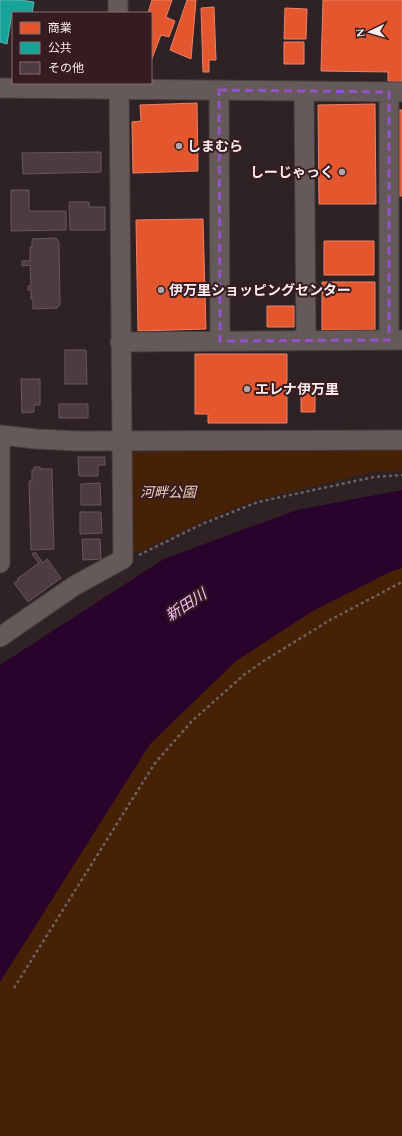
<svg xmlns="http://www.w3.org/2000/svg" width="402" height="1136" viewBox="0 0 402 1136" font-family="Spectral,'Noto Sans JP',serif">
	<rect width="100%" height="100%" fill="#2f2224"/>
	<path fill="#472105" d="M402,450V471L372,472L256,500L203,521L145,549L128,555V452Z
		M402,568V1136H0V982L150,744L236,661L311,612L392,571Z"/>
	<path fill="#2a032c" d="M402,490V568L392,571L311,612L236,661L150,744L0,982V665L164,559L297,510Z"/>
	<path fill="#e4572e" stroke="#eb8367" d="M152,0H172L166,17L175,21L169,37L161,35L151,61V13H148Z
		M187,0H196L191,59L170,50Z
		M323,0H402V82L388,81V72L321,71Z
		M214,7L216,60H209V72H203L201,8Z
		M285,8L307,9L306,39H284Z
		M284,42H304V64H284Z
		M197,103L198,171L133,173L132,122L141,121L140,105Z
		M375,104L376,204H319L318,105Z
		M399,110H402V196H399Z
		M203,219L206,329L138,331L136,220Z
		M324,241H374V275H324Z
		M322,282H375V330H322Z
		M267,306H294V327H267Z
		M195,354H287V423H208V414H195Z
		M301,383H315V412H301Z"/>
	<path fill="#17a398" stroke="#5cb8b1" d="M0,0H20L34,2L32,13H12L7,44L0,42Z"/>
	<path fill="#4c3b42" stroke="#64595d" d="M101,152V172L23,174L22,153Z
		M11,190H29V211H66V230L11,231Z
		M69,202H89V207H105V230H70Z
		M56,238L59,242L60,305L57,308L33,309V299H31V290H28V286H31L30,265L22,266V261H30V247H32V239Z
		M65,350H86L87,384H65Z
		M21,379H40V405H34V412L22,413Z
		M59,404H88V418H59Z
		M78,457H105V465H98V476H79Z
		M34,467H40V469H52L54,549L31,550L29,481H32V470H34Z
		M100,483L101,505H81V484Z
		M80,512H101L102,533L80,534Z
		M82,539H100L101,559L83,560Z
		M35,552L43,563L47,559L61,578L28,602L14,583L19,580L17,579L39,563L32,554Z"/>
	<g fill="none" stroke-linecap="round" stroke-linejoin="round">
		<g stroke="#4b3f41" stroke-width="21">
			<path id="minor" d="M118,0V13
				M0,88L402,92
				M219,90L220,341
				M304,91L306,341
				M389,92V340
				M120,342L402,340
				M0,435L36,439L77,441L402,440
				M0,442V563
				M0,637L74,586L123,559L119,83"/>
		</g>
		<path stroke="#6c6261" stroke-width="2.5" stroke-dasharray="3 3" stroke-linecap="butt" d="M139,555L202,524L258,502L374,477L402,475
			M14,988L155,763L193,720L245,674L262,662L330,620L402,582"/>
		<use href="#minor" stroke="#655959" stroke-width="19"/>
	</g>
	<path fill="none" stroke="#9552c8" stroke-width="3" stroke-dasharray="8 5" stroke-linejoin="round" d="M219,90L389,92V340L220,341Z"/>
	<g fill="#b4a4a6" stroke="#351c20" stroke-width="1.5">
		<circle cx="179" cy="146" r="4"/>
		<circle cx="342" cy="172" r="4"/>
		<circle cx="161" cy="290" r="4"/>
		<circle cx="247" cy="389" r="4"/>
	</g>
	<g text-anchor="middle" stroke-width="4" stroke-linejoin="round" paint-order="stroke">
		<g font-size="14" font-weight="bold" fill="#fceaec" stroke="#351c20" text-anchor="start">
			<text x="187" y="151">しまむら</text>
			<text x="334" y="177" text-anchor="end">しーじゃっく</text>
			<text x="169" y="295">伊万里ショッピングセンター</text>
			<text x="255" y="394">エレナ伊万里</text>
		</g>
		<g font-size="14" font-style="italic" fill="#f5d1ba" stroke="#351c20">
			<text x="168" y="497">河畔公園</text>
		</g>
		<g font-size="15" font-style="italic" fill="#f8bffc" stroke="#351c20">
			<text transform="translate(186 605) rotate(-33)" y="5">新田川</text>
		</g>
	</g>
	<rect x="12" y="12" width="140" height="72" fill="#351c20" stroke="#856e72"/>
	<rect x="20" y="22" width="20" height="12" fill="#e4572e" stroke="#856e72"/>
	<text x="48" y="32" font-size="12" fill="#fceaec">商業</text>
	<rect x="20" y="42" width="20" height="12" fill="#17a398" stroke="#856e72"/>
	<text x="48" y="52" font-size="12" fill="#fceaec">公共</text>
	<rect x="20" y="62" width="20" height="12" fill="#4c3b42" stroke="#856e72"/>
	<text x="48" y="72" font-size="12" fill="#fceaec">その他</text>
	<g transform="translate(370 32) rotate(265)" stroke="#351c20" stroke-width="3" paint-order="stroke">
	<path d="M0-3L7 15L0 10L-7 15Z" fill="#fceaec"/>
	<text y="-6" font-size="11" font-weight="bold" text-anchor="middle" fill="#fceaec">N</text>
	</g>
</svg>
